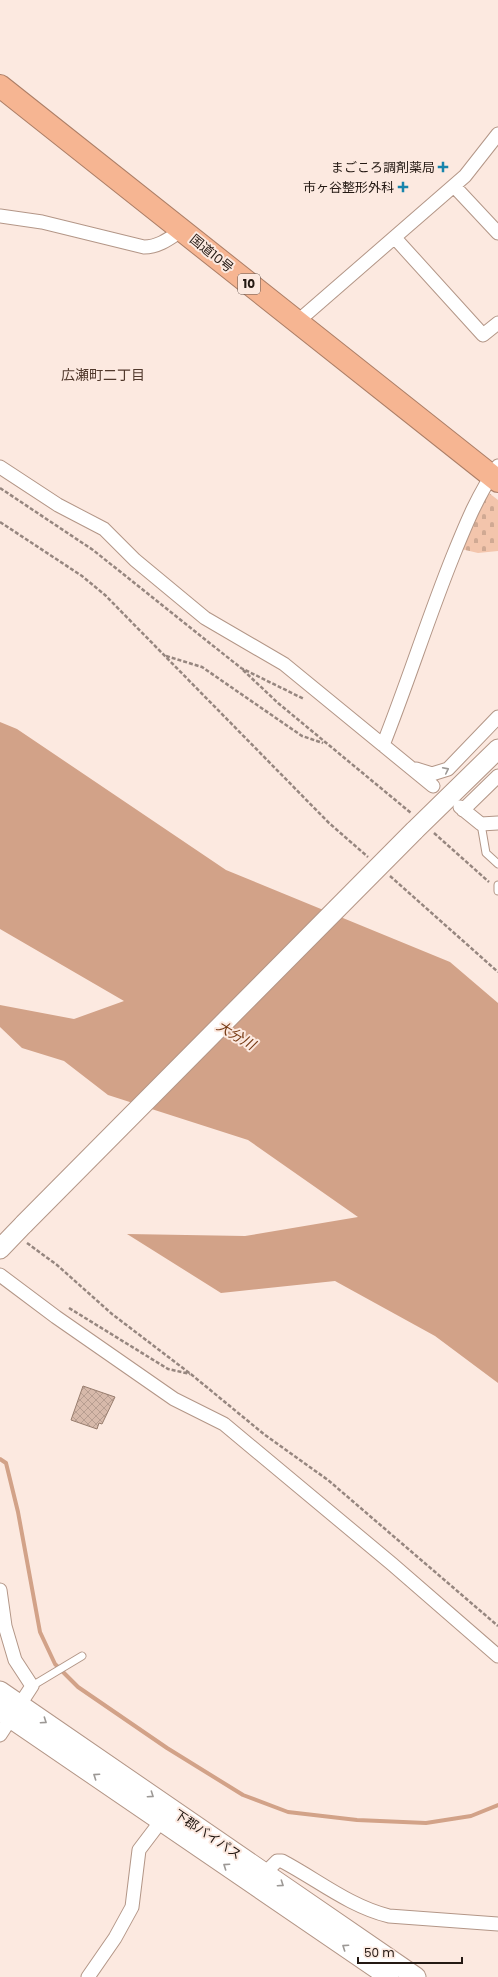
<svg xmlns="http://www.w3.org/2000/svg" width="498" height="1977" viewBox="0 0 498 1977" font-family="Poppins,'Noto Sans JP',sans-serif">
	<defs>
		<pattern id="cemetery-stones" width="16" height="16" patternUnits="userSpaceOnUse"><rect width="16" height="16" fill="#f3c5ac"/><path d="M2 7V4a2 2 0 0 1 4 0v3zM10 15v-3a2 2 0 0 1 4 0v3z" fill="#d0a993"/></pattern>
		<pattern id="building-cross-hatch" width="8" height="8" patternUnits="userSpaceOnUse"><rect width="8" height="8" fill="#d7b9aa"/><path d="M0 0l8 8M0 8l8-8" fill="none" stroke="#b89e91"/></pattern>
	</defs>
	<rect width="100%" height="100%" fill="#fce9e0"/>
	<path fill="url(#cemetery-stones)" d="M489,493L498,500V551L478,553L461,549L469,530Z"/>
	<path fill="#d2a288" d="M0,722L17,729L226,870L450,962L498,1003V1383L435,1336L335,1281L221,1293L127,1234L245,1236L358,1217L248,1140L108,1095L64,1061L22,1048L0,1027V1005L74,1019L124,1001L0,929Z"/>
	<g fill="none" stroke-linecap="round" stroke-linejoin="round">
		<path stroke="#d2a288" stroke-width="4" d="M0,1459L6,1463L18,1512L40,1632L55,1664L78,1687L167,1748L243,1795L288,1812L357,1820L426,1823L471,1816L498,1805"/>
	</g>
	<path fill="url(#building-cross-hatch)" stroke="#987d6e" d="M83,1386L115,1397L102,1424L99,1423L97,1429L71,1420Z"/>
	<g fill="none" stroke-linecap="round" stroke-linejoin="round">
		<g stroke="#b39687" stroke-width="9">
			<path id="lane" d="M481,824L486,853L498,864
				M498,885V891
				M32,1686L82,1656"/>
		</g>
		<g stroke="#b39687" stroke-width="15">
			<path id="street" d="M454,186L498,233
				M0,216L42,222L144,247C159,247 170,238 182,230
				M395,238L483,335L498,323
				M297,322L465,176L498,134
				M0,467L58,505L104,529L135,560L205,618L284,664L433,786
				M383,745C408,682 428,618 453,556C466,524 478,494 498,466
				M416,769L432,774L448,769L498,717
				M460,807L481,824L498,823
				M463,810L498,776
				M0,1275L56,1317L174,1399L224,1424L392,1564L498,1656
				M0,1590L5,1626L15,1660L32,1686L0,1735
				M265,1873L277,1861H282C318,1880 349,1906 389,1916L498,1924
				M88,1977L115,1938L132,1907L139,1850L161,1821"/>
		</g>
		<g stroke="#b39687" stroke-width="21">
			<path id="secondary" d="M414,831L498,749
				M0,1249L24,1224
				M0,1691L416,1977
				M0,1711L389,1977"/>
		</g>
		<g stroke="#ac7e66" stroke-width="24">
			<path id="highway" d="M0,86L498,481"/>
		</g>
		<path stroke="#96867f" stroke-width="2.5" stroke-dasharray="4 2" stroke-linecap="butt" d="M0,488L93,550L241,668L304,699
			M0,522L82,576L105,595L329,823L368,857
			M166,656L202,667L302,736L323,743
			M243,670L278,703L411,813
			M434,833L489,882
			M390,876L498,972
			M27,1243L57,1265L112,1314L192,1375L265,1435L328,1480L498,1626
			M69,1308L168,1369L190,1374"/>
		<use href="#lane" stroke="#fff" stroke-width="7"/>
		<use href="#street" stroke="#fff" stroke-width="13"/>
		<use href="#secondary" stroke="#fff" stroke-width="19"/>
		<use href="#highway" stroke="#f6b592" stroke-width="22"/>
		<g stroke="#b39687" stroke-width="21" stroke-linecap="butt">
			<path id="secondary-bridge" d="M24,1224L414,831"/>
		</g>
		<use href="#secondary-bridge" stroke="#fff" stroke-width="19"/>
	</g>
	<defs><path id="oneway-chevron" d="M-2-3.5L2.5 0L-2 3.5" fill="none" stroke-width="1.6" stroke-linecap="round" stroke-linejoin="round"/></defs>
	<g stroke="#9c9895">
		<use href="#oneway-chevron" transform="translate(446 770) rotate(-26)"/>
		<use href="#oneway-chevron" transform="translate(44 1721) rotate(34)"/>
		<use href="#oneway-chevron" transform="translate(96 1776) rotate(-146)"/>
		<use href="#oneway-chevron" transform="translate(151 1795) rotate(34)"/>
		<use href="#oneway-chevron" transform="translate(226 1866) rotate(-146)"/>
		<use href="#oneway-chevron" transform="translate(281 1884) rotate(34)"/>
		<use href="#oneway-chevron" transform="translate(345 1947) rotate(-146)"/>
	</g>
	<g fill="#1784ac" stroke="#fce9e0" stroke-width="1.5">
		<path d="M441 161h4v4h4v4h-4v4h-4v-4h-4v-4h4z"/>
		<path d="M401 181h4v4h4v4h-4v4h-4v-4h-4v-4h4z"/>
	</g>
	<g text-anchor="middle" stroke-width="4" stroke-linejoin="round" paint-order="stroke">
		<rect fill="#fce9e0" stroke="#655750" stroke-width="1" x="238" y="274" width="22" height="20" rx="3"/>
		<g font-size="12" font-weight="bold" fill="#241913">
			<text x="249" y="288">10</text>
		</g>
		<g font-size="13" fill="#241913" stroke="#fce9e0" text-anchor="end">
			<text x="435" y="172">まごころ調剤薬局</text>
			<text x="394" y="192">市ヶ谷整形外科</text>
		</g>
		<g font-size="13" fill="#241913" stroke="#fce9e0">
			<text transform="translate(212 253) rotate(39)" y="5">国道10号</text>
			<text transform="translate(208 1834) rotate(34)" y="5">下郡バイパス</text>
		</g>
		<g font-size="14" fill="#51392c" stroke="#fce9e0">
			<text x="103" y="380">広瀬町二丁目</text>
		</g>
		<g font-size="14" font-style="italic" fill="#793d17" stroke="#fce9e0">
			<text transform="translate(236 1035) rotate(31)" y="5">大分川</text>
		</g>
	</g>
	<path d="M358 1957v6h104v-6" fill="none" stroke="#241913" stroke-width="2"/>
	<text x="364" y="1957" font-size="12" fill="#241913" stroke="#fce9e0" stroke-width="3" paint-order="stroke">50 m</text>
</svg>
